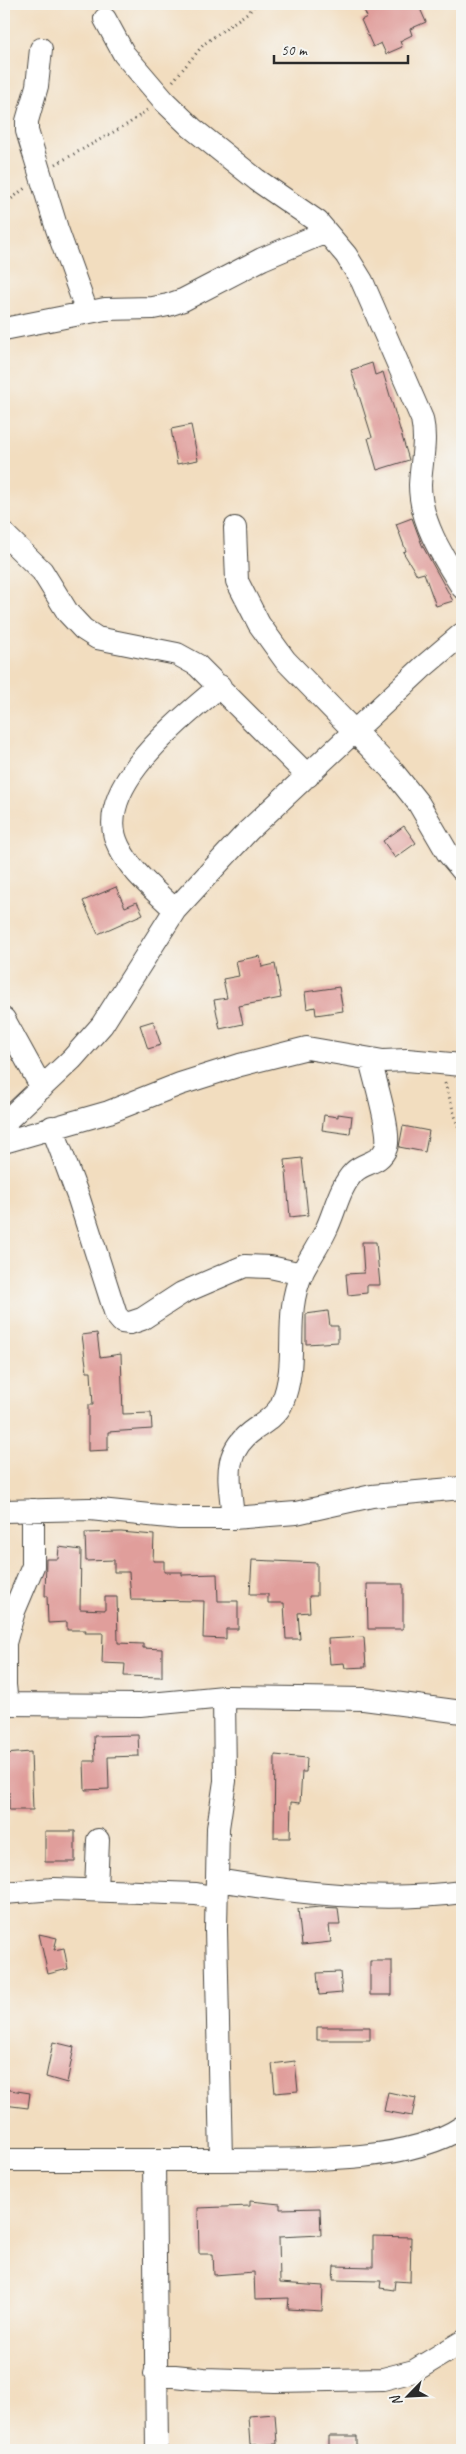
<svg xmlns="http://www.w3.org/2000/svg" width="466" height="2454" viewBox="0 0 466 2454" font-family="Caveat,sans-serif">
	<rect width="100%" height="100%" fill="#f6f6f2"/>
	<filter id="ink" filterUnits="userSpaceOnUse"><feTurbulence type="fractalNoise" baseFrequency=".02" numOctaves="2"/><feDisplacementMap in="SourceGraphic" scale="10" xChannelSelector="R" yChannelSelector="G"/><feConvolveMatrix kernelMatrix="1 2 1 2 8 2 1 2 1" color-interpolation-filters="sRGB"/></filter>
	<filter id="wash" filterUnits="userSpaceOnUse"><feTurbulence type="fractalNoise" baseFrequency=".0096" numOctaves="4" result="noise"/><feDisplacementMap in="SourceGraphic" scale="20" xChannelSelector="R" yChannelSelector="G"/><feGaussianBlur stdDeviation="1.12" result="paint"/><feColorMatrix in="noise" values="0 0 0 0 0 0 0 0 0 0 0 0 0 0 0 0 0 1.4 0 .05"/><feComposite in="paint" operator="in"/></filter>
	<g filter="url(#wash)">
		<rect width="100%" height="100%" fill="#f2ddbf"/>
		<g id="blocks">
			<path fill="#e09e9b" d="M378,4H418L426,22L410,29L412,35L400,41L402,47L386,54L381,43L373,47L361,20L367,17L364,10Z
				M372,363L375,375L383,372L409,460L377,470L368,438L372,437L351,370Z
				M191,425L198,460L177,464L171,429Z
				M412,518L422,545L453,601L436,606L424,573L417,575L403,552L406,551L396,524Z
				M404,826L416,843L395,858L383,841Z
				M116,887L125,907L137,902L143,914L98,934L83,901Z
				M260,956L262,967L275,964L281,998L239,1006L243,1024L220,1029L214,1000L227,998L223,979L239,976L236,961Z
				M339,987L343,1011L316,1015L315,1007L307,1009L305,992Z
				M153,1021L161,1045L148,1049L140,1025Z
				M338,1114L352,1116L350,1134L322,1130L324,1115L338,1117Z
				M403,1126L429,1131L425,1152L399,1147Z
				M302,1158L308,1215L290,1217L285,1160Z
				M362,1242H376L380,1285H367V1293L348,1295L346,1274L364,1273Z
				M328,1311L330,1326H338V1342L306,1344V1314Z
				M97,1333L100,1357L121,1354L123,1414L151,1413L152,1429L108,1432V1450L88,1451V1405H93L91,1372H87L82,1335Z
				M121,1532L154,1535L153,1561H164V1572H182V1575L217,1574L218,1601H238V1629H226V1639L203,1638L204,1601L131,1600L129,1572H114V1560L86,1561L85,1533Z
				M59,1547L81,1550L80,1609L105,1610V1597H117L118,1643L143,1644V1648L162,1649V1677L124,1676L125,1664L102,1663L103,1633H85L86,1630H67V1622L48,1623L47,1596H45L46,1559H58Z
				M252,1560L317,1563V1596H309L310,1612L298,1613L300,1639H286L284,1603H268V1594H250Z
				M367,1584H403V1629H368Z
				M364,1637L366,1667L345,1668L344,1663L330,1664L328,1639Z
				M138,1735L139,1756L108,1757L109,1789L85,1790L84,1761H95L94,1736Z
				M31,1752L33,1810H9V1792H4V1754Z
				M275,1755L307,1758L306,1772H302L300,1803L291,1802L290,1838H274Z
				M45,1831H75V1862H45Z
				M320,1907L338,1908L340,1925H329L331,1942L302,1945L298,1909Z
				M39,1934L57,1938L54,1950L64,1948L68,1969L48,1974Z
				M370,1961H392V1995H370Z
				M340,1972L342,1993L319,1995L317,1973Z
				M317,2027H370V2040H317Z
				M53,2042L74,2047L67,2083L46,2077Z
				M295,2061L298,2091L275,2093L272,2064Z
				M4,2089L30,2093L28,2108L4,2105Z
				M388,2092L416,2098L412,2116L384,2111Z
				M250,2201L280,2204V2209L320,2208L321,2235L279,2237L280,2283L323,2286L322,2311L288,2309L289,2298L255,2299L254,2272L214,2275L213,2254H199L198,2208L250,2206Z
				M373,2236L411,2237L410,2282L395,2281L394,2290L380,2288L381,2281L333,2280L334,2266L373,2267Z
				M275,2414L277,2444L250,2445L248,2416Z
				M329,2436H357V2450H329Z"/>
		</g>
	</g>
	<g filter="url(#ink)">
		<use href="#blocks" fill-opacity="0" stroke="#494641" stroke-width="1"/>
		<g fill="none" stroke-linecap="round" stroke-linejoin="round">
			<g stroke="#494641" stroke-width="24">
				<path id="minor" d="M105,19L124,54L165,102L192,128L257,180L318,222L346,255L362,281L422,419C427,441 421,463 420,485C420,522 443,557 462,587
					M41,49L37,86L27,121V131L57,229L87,312
					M4,329L105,309L153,308L168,305L183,300L262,259L326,232
					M235,528L237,581L259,624L285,660L391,769L419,804L447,852L462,870
					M4,534L42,571L68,613L83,629L97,638L177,654L197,665L308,776
					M175,910C156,891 131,872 119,847C89,789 182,719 220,686
					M4,1019L42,1088
					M4,1123L72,1059L102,1025L175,910L248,831L423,667L462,634
					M52,1127L79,1199L116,1315L122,1322L130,1323L142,1319L182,1293L245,1266L270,1267L302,1274
					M4,1142L109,1112L180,1084L240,1065L307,1048L383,1061L407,1060L462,1065
					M4,1511L90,1509L179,1518H233L296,1513L372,1496L462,1488
					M233,1518C230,1481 220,1453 255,1429C264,1423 278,1414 282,1403C300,1361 282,1317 302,1273C309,1259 319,1245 326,1230C335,1212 339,1187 354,1172C364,1162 380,1164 386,1148C392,1133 374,1078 370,1059
					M4,1704L140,1705L224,1697L364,1699L462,1712
					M7,1704L5,1685V1643L14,1611L33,1566V1510
					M217,1880C297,1893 381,1903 462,1892
					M96,1890L98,1840
					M4,1893L54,1889L196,1894L216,1898
					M4,2160C76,2160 148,2160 220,2160C287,2159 406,2165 462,2127
					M154,2160L157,2450
					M221,2160L216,1929L218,1828L225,1781L224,1697
					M155,2374L204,2379L275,2381L383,2379L414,2371L462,2342"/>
			</g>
			<path stroke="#494641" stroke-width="3" stroke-dasharray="1 4" stroke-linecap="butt" d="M173,81L204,44L250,11L255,4
				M56,164L128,124L147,110
				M4,205L25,188
				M445,1083L462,1140"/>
			<use href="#minor" stroke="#fff" stroke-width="22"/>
		</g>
	</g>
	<rect width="466" height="2454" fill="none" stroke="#f6f6f2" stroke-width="20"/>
	<g transform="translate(408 2396) rotate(246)" stroke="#f6f6f2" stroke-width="4" paint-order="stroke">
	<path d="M0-4L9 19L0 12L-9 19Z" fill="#2b2b2b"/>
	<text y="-8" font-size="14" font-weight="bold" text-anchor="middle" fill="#2b2b2b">N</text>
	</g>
	<path d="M274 55v8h134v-8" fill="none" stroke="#2b2b2b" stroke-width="2.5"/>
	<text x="281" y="55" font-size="15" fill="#2b2b2b" stroke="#f6f6f2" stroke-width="4" paint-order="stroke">50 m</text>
</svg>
